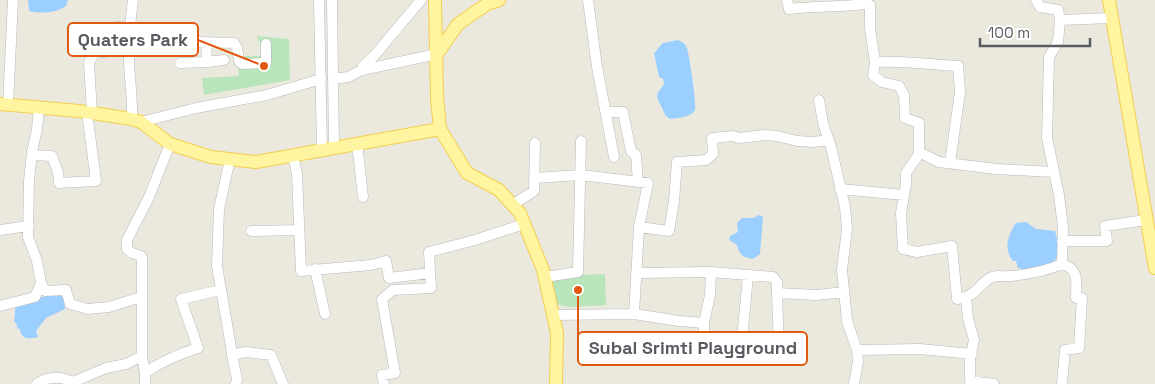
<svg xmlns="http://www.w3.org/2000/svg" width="1155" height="384" viewBox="0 0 1155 384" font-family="'Space Grotesk',sans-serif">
	<rect width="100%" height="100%" fill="#ebe9de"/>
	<path fill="#b9e5bb" d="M257,36L289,39L290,80L204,95L202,78L239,76L238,56H261L260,41H258Z
		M605,274L606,305L571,307L553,304L549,276Z"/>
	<path fill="#9bcfff" d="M28,0H68L66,6C56,13 41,14 29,11Z
		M678,40C682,42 685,43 687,48C689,53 697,106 695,110C692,117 677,118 670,119L665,115C663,107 657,102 657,94L664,84L663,79L659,77L654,53L663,43Z
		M759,215L763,217L760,254L753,259C743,257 740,256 737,245L729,240L730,236L738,232L737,223L742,218H753Z
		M1026,222L1036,229L1055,231C1065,267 1051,265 1022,270L1021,268H1018L1016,261H1013C1003,249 1008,235 1016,223Z
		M60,293L63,294L65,309L46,318L36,331L38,337C29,339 21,340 20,329H18L16,323L14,322L16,303Z"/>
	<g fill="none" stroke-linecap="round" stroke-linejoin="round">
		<g stroke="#b7b9be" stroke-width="11">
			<path id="minor" d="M319,0L322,150
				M332,0L334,148
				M588,0L597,67L614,157
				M787,0L789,9C815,6 840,7 866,4L870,5V28L875,62L873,75L882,82L899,86L904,95L905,118L919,123V152L917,157L906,173V184L901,213L903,249L917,252L952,246L957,299C980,295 976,285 992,277C998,275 1006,277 1012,276C1029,274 1046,271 1062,264L1063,227L1059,195L1047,138L1049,57L1058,42L1060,20L1058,10L1040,7L1036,0
				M1060,20L1112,18
				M73,31L130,26
				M129,40L234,43L237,48L239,61L242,64L266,63V44
				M206,43L207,62L224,60
				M875,62C903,60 930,65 958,66L960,92L950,163
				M180,63L207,62
				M362,70L363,66L374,56L421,0
				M333,79L348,77L362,70L437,54
				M819,100L823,123L831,147L845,207L847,229L842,270L847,321L857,350L858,362L854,384
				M8,105L13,0
				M39,108L37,129L32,152L29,181L28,237L37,261L41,283L45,291L66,290L70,304L88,309L109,307L141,297
				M607,112H623L631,151L636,155L638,182
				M92,113L89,62L95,53L113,51
				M132,119C133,95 128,72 129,48C129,31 131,16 133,0
				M141,122L196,108L267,95L321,79
				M357,143L363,197
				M919,152L939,162L996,169L1054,172
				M32,155L52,156L58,172L59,183L96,181L87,112
				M293,155L297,174L301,271L371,265L386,261L389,278L430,273
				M230,159L219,209L217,266L231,347L232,355L246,352L271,355L283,384
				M534,178L581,175L648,183L639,227
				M840,189L904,195
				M512,205L534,191L535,143
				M0,230L29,226
				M251,231L299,230
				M1062,241H1107L1105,226L1146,220
				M1062,264C1080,269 1076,283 1076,298H1082L1079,348L1065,350L1062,384
				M315,269L325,314
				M711,272L773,277L777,282V293
				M636,273L711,272L710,295L704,323V341L713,348L776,354L778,353L779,349L777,293L817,295L844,292
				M545,277L578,272L581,141
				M966,298L968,318L974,340L970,359V381L994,384
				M0,306L35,297L41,283
				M634,314L679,321L704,323
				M553,315L634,314L639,227L669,231L674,201L677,162L706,160L713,154L712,138L733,136L739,138L765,135L777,136L797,141L813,142L829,140
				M741,349L748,276
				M857,350L920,349L972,354
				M232,355L237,379L236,384
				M142,356V258L141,256L132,253L127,249V240L149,197L170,144
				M37,384C47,376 61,376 73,382L106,368L126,364L142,356L145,373C162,361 179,354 198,348L181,299L221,290
				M145,384V373
				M384,384L382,375L395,373L382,299L393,290L431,288L429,252L475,240L524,224"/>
		</g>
		<g stroke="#f4ce4f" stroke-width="14">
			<path id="major" d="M435,0L437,98L440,129L467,173L499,190L520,213L543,270L557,333L556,384
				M1109,0L1155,268
				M437,54L458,24L487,4L499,0
				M0,104L79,111L132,119L141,122L170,144L211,157L256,162L440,129"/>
		</g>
		<use href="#minor" stroke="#fff" stroke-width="10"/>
		<use href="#major" stroke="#fff4a0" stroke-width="12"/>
	</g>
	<path fill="none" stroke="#e15910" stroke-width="2" d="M264 66L198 40M578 290L578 348"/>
	<g fill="#e15910" stroke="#fff" stroke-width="2">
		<circle cx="264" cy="66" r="5"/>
		<circle cx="578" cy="290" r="5"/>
	</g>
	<g fill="#fff" stroke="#e15910" stroke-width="2">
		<rect x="68" y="23" width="130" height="33" rx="5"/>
		<rect x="578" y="332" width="229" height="33" rx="5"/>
	</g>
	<g font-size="18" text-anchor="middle" font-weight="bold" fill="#585b60">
		<text x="133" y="46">Quaters Park</text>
		<text x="693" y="354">Subal Srimti Playground</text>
	</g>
	<path d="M980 38v8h110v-8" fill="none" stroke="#585b60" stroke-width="2.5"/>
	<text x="988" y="38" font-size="15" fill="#585b60" stroke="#ffffff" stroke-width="4" paint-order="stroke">100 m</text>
</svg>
